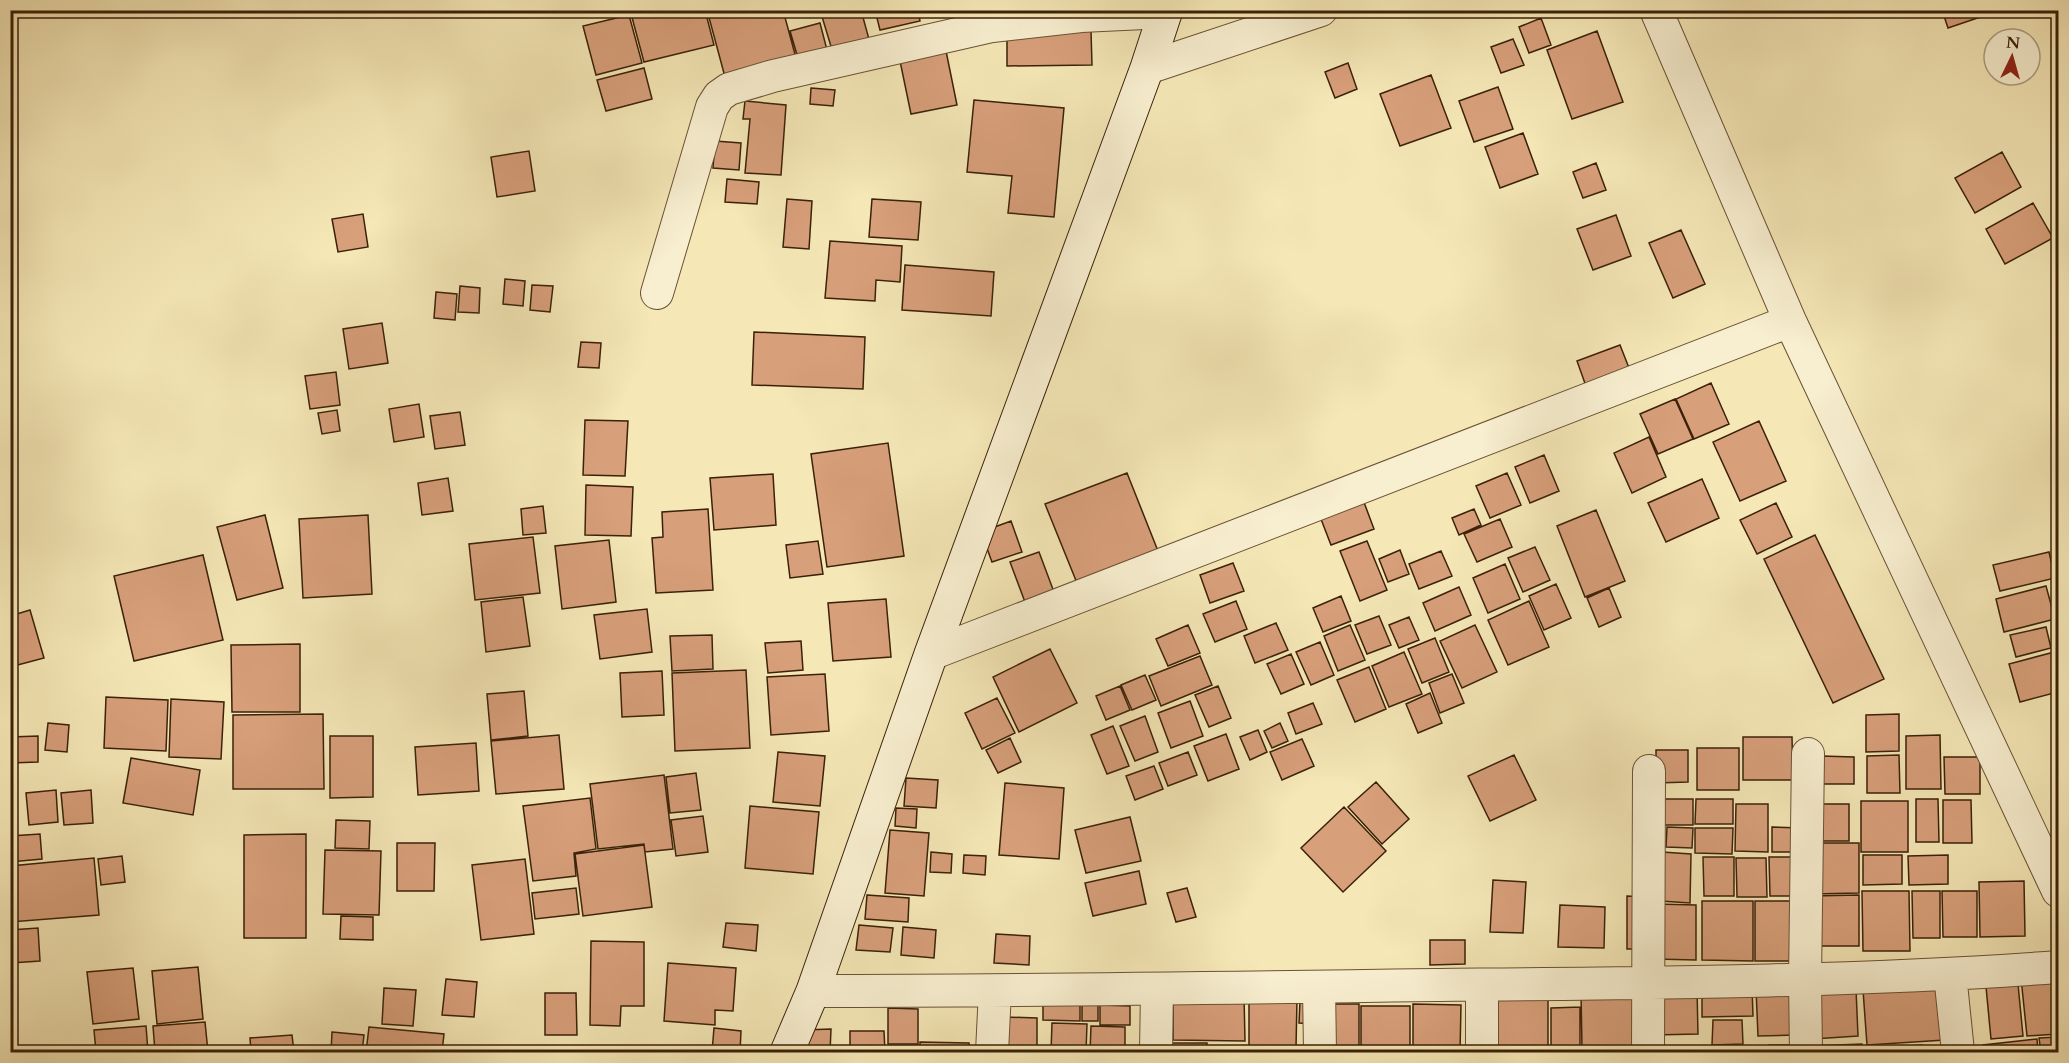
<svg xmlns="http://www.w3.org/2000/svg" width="2069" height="1063" viewBox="0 0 2069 1063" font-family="Cardo,serif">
	<rect width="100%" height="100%" fill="#f5e7b6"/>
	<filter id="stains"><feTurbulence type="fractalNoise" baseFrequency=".00333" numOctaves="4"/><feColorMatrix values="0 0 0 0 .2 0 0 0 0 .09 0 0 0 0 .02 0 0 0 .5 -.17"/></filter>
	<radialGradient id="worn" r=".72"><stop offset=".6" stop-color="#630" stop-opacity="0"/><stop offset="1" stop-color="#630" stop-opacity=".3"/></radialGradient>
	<path fill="#d79f7a" stroke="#3b2109" stroke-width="1.5" d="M630,10H705L714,45L644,62Z
		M707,10H783L796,58L725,77Z
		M820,10H861L870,43L833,53Z
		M875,10H918L920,21L880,30Z
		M943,10H968L945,16Z
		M1942,10H2001L1948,28Z
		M629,15L642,63L596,75L583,26Z
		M1541,18L1551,45L1529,53L1519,27Z
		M820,23L827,50L798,58L790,31Z
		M1091,31L1092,65L1007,66V32Z
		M1597,31L1623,102L1572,119L1547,50Z
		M1513,39L1524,65L1501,73L1491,47Z
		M946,51L957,105L911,114L900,61Z
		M1348,63L1357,89L1335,98L1325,72Z
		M644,68L652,99L606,111L597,80Z
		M1431,75L1451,128L1400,146L1380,94Z
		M1498,87L1513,129L1474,142L1459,101Z
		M811,88L835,90L833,106L810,104Z
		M974,100L1064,108L1054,217L1008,213L1012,176L967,172Z
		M745,101L786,105L781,175L745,173L750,119H743Z
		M1523,133L1538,174L1500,188L1485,147Z
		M715,141L741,143L739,170L713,168Z
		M529,151L535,191L497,197L491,157Z
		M2002,152L2021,187L1975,213L1955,178Z
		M1596,163L1606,190L1583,198L1573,172Z
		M727,179L759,182L757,204L725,202Z
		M787,199L812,201L809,249L783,247Z
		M872,199L921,202L918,240L869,237Z
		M2033,203L2053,238L2005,264L1986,229Z
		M363,214L368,247L338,252L332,219Z
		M1616,215L1631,256L1593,270L1577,229Z
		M1681,230L1705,284L1673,298L1649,243Z
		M830,241L902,246L900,282L876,280L875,301L825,298Z
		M905,265L994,272L991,316L902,310Z
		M505,279L525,281L523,306L503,304Z
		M532,285L553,286L550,312L530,310Z
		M460,286L480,288L479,313L458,312Z
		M436,292L457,294L455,320L434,318Z
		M382,323L388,363L349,369L343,329Z
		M754,332L865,337L863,389L752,385Z
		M581,342L601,343L599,368L578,367Z
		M1620,345L1631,373L1587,389L1577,361Z
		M336,372L340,405L310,409L305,376Z
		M1711,383L1729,424L1694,439L1676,399Z
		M1675,399L1693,439L1658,454L1640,414Z
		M419,404L424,437L394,442L389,409Z
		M337,410L340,431L322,434L318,413Z
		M460,412L465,445L435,449L430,416Z
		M585,420L628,421L625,476L583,475Z
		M1759,421L1786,481L1740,501L1713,442Z
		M1649,437L1666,477L1632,493L1614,453Z
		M888,443L904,556L827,567L811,454Z
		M1544,455L1559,491L1530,503L1515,467Z
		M1127,473L1158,551L1077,583L1045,504Z
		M1507,473L1521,505L1490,518L1476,486Z
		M773,474L776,525L714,530L710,478Z
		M448,478L453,511L422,515L418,483Z
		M1702,479L1719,518L1666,542L1648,503Z
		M586,485L633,487L631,536L585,535Z
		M1362,497L1374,529L1331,545L1319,514Z
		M1776,503L1792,537L1757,554L1740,520Z
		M543,506L546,533L523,535L521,509Z
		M2055,508H2058V544H2054Z
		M708,509L713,590L656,593L652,538L663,537L662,512Z
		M1474,509L1481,525L1459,535L1452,518Z
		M1596,510L1625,581L1585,597L1557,526Z
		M265,515L283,588L237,600L217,527Z
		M368,515L372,594L303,598L299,519Z
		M1500,519L1512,547L1477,562L1464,534Z
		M1011,521L1022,552L992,562L981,532Z
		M1815,535L1884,679L1833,703L1764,559Z
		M533,537L540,593L475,600L469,544Z
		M609,540L616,602L562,609L555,546Z
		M818,541L823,574L790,578L786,545Z
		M1367,541L1387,590L1360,601L1340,551Z
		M1535,547L1550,580L1523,592L1508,558Z
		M1400,550L1409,574L1388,582L1379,559Z
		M1441,551L1452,576L1419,589L1409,564Z
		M1039,552L1054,592L1025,602L1010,562Z
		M2049,552L2055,578L2000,591L1993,565Z
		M203,555L223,640L134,661L114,576Z
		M1233,563L1244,591L1210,603L1200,575Z
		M1505,564L1520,599L1488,613L1473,578Z
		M1556,584L1571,618L1544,630L1529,596Z
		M2046,586L2055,619L2004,632L1996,599Z
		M1459,587L1471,615L1435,631L1423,603Z
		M1609,588L1621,617L1599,627L1587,598Z
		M1341,596L1351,621L1323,632L1313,608Z
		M523,597L530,646L486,652L481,602Z
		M886,599L891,657L833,661L828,603Z
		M1236,601L1247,629L1215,642L1203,614Z
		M1529,601L1549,647L1508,665L1488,620Z
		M647,609L652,652L600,659L594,615Z
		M30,610L44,658L10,667V616Z
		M1379,616L1391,645L1367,654L1355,625Z
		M1409,617L1419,640L1399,648L1389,625Z
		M1276,623L1288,650L1255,663L1244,636Z
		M1188,625L1200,653L1168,666L1156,639Z
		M1350,625L1365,660L1338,671L1324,636Z
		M1475,625L1497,672L1462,688L1440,641Z
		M2046,627L2051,648L2016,657L2010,635Z
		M712,635L713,669L672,671L670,636Z
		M1435,638L1449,672L1422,683L1408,649Z
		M801,641L803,670L768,673L765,643Z
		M1320,642L1334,675L1311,685L1296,652Z
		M300,644V712H232L231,645Z
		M1050,649L1077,703L1019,732L993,677Z
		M2058,651V692L2020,702L2009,664Z
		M1404,652L1422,694L1389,707L1372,666Z
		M1291,654L1304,684L1281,694L1267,664Z
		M1200,656L1212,685L1161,706L1149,676Z
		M1369,667L1386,709L1355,722L1337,680Z
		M746,670L750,748L675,751L672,673Z
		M662,671L664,715L622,717L620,673Z
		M825,674L829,731L771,735L767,677Z
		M1452,674L1464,703L1440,713L1429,683Z
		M1145,675L1156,700L1132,710L1121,685Z
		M1120,686L1130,710L1106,720L1096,696Z
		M1218,686L1231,718L1209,727L1195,695Z
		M524,691L528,736L491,740L487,694Z
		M1430,693L1442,723L1418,733L1406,704Z
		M106,697L168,700L166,751L104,748Z
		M997,698L1015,733L982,749L965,713Z
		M171,699L224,702L221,759L169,757Z
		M1190,701L1203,736L1171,748L1158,713Z
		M1313,703L1322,724L1296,734L1288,713Z
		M323,714L324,789H233V715Z
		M1899,714V751L1866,752V715Z
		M1145,716L1158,752L1135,761L1120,726Z
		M48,723L69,725L67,752L45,750Z
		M1280,723L1288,741L1272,748L1264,731Z
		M1113,726L1129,766L1107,774L1091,735Z
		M1258,730L1267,752L1250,760L1240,737Z
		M1226,734L1239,769L1208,781L1194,746Z
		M559,735L564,789L496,794L491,741Z
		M1940,735L1941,789H1906V736Z
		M38,736V762L10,763V737Z
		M330,736H373V797L330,798Z
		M1743,737H1792L1793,780H1743Z
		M1010,738L1021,762L998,773L986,750Z
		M1302,739L1314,766L1282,780L1270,752Z
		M476,743L479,791L418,795L415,747Z
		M1697,748H1739V790H1697Z
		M1656,750H1688V782L1656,783Z
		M778,752L825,756L820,806L773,802Z
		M1188,752L1197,775L1168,786L1159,763Z
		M1514,755L1536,800L1490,821L1468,776Z
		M1899,755L1900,793H1867V756Z
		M1821,756L1854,757V784H1821Z
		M1944,757H1980V794H1945Z
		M131,758L200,770L193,815L123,803Z
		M1154,766L1163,789L1135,800L1126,776Z
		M696,773L701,810L670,813L666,777Z
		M664,775L673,849L645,852L644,844L598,849L590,784Z
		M906,778L938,780L936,808L904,806Z
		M1376,782L1409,819L1382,844L1348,807Z
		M1005,783L1064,788L1059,859L999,855Z
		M56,790L58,822L29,825L26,793Z
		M91,790L93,823L64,825L61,793Z
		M590,798L596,849L574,853L576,876L533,881L523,806Z
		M1660,799H1693V825H1660Z
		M1696,799H1733V824H1695Z
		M1916,799H1938L1939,842H1916Z
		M1943,800H1971L1972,843H1943Z
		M1861,801H1908V852H1861Z
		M1736,804H1768V852L1735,851Z
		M1816,804H1849V841H1816Z
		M750,806L819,812L813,874L745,868Z
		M1344,807L1386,851L1343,892L1301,848Z
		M896,808L917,809L916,828L895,826Z
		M703,816L708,852L676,856L671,820Z
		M1130,817L1141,861L1086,873L1075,830Z
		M336,820L370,821L369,849L335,848Z
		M1667,827L1693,828L1692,848L1666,847Z
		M1772,827L1801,828L1800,852H1772Z
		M1695,828H1733L1732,854L1695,853Z
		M890,830L929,833L924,896L885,893Z
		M40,834L42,859L10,862V836Z
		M306,834V938H244V835Z
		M397,843H435L434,891H397Z
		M1811,843H1859V893L1812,894Z
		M644,845L652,907L583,916L575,854Z
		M325,850L381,851L379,915L323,914Z
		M931,852L952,854L951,873L930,872Z
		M1662,852L1691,854L1690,903L1660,901Z
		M964,855L986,856L985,875L963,873Z
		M1863,855H1902V884L1863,885Z
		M1948,855V884L1909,885L1908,856Z
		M122,856L125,882L101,885L98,859Z
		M1703,857H1734V896H1704Z
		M1769,857H1800V896H1770Z
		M94,858L99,915L10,922V866Z
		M1736,858H1766L1767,897H1737Z
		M525,859L534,934L481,940L472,865Z
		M1139,871L1146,904L1093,916L1085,883Z
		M1493,880L1526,882L1523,933L1490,932Z
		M2024,881L2025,936L1980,937L1979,882Z
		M576,888L579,914L535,919L532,893Z
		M1187,888L1196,917L1176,922L1167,893Z
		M1862,891H1909L1910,951H1863Z
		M1912,891H1940V938H1913Z
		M1942,891H1977V937H1943Z
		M867,895L909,898L908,922L865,919Z
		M1859,895V946H1812L1811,896Z
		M1627,896L1643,897V949H1627Z
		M1702,901H1753V961L1702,960Z
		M1755,901H1803V961H1755Z
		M1656,904L1696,905V960L1655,959Z
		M1560,905L1605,907L1604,948L1558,947Z
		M341,916L373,917V940L340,939Z
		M726,923L758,925L756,951L723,947Z
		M859,925L893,928L890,952L856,950Z
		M903,927L936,930L934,958L901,955Z
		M38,928L40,961L11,963L10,930Z
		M996,934L1030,936L1029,965L994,963Z
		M1430,940H1465V964L1430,965Z
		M591,941L644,942V1006H621L620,1026L590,1025Z
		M668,963L736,968L733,1011L715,1010V1025L664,1021Z
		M198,967L203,1019L157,1024L152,971Z
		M133,968L139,1019L93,1024L87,972Z
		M2058,974V1034L2027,1036L2021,978Z
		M446,979L477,982L474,1017L442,1015Z
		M2018,984L2023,1036L1991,1039L1986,987Z
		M1942,985L1945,1040L1867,1045L1863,990Z
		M1752,987L1753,1016L1702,1017V988Z
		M384,988L416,990L413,1026L382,1024Z
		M1794,988L1795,1035L1758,1036L1756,989Z
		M1653,989H1697L1698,1034L1653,1035Z
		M1856,989L1858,1036L1813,1039L1811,991Z
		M545,993H576L577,1035H545Z
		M1581,993H1636L1637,1048L1582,1049Z
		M1173,996H1244L1245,1041L1173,1040Z
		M1548,997V1052H1493V998Z
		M1249,999H1297L1296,1048L1249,1047Z
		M1300,1000H1316V1024L1299,1023Z
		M1043,1001L1080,1002V1021L1043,1020Z
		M1082,1003H1098V1021H1082Z
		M1324,1004H1359V1052H1324Z
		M1413,1004L1461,1005L1460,1052H1413Z
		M1100,1005L1130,1006V1025H1100Z
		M1361,1006H1410V1052H1361Z
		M1580,1007V1047H1551V1008Z
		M888,1008L918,1009V1044H888Z
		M1005,1017L1037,1018V1052H1004Z
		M1713,1020H1742L1743,1044L1712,1045Z
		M205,1022L208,1052H155L153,1026Z
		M1052,1023L1087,1024L1086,1052H1051Z
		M146,1026L148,1052H96L94,1030Z
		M1091,1026L1125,1027V1052H1090Z
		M369,1027L444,1034L442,1052H366Z
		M714,1028L741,1031L740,1052H712Z
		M831,1029L830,1052H803V1030Z
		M850,1031H884L885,1052H850Z
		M332,1032L364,1035L362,1052H331Z
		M292,1035L294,1052H251L250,1038Z
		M2058,1037V1052H2041L2039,1038Z
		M2037,1039L2038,1052H1983V1045Z
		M920,1042L969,1043V1052H920Z
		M1160,1043H1207V1052H1160Z
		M1862,1044L1863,1052H1810V1046Z
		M1769,1045H1789V1052H1769Z
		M1922,1045L1923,1052H1868L1867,1049Z
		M1209,1046H1248V1052H1209Z
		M647,1047L648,1052H611V1051Z
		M1767,1047L1768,1052H1717V1048Z
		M1715,1048V1052H1654V1049Z
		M1551,1049H1580V1052H1551Z
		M1583,1049H1631V1052H1584Z
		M1252,1051H1287V1052H1252Z"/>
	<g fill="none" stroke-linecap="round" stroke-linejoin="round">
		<g stroke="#6a5234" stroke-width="34">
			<path id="street" d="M1656,10L1790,321L2058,891
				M1147,68L1321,10
				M657,293L712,107L719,96L729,89L773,76L992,26L1081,16L1166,12
				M931,654L1790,321
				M1950,974L1958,1052
				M1482,985V1052
				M1319,987L1320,1052
				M813,991C1022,991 1230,988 1439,985C1646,983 1852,982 2058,967
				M992,1052L995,991
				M1156,1052L1157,989
				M1648,1052L1649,771
				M1806,1052L1805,981L1808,754"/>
		</g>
		<g stroke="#3b2109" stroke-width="35">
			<path id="secondary" d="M787,1052L813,991L931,654L1147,68L1166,10"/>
		</g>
		<use href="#street" stroke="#f8efd0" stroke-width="32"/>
		<use href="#secondary" stroke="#f8efd0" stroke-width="33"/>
	</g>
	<rect width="2069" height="1063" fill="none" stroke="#f5e7b6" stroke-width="36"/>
	<rect x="12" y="12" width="2045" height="1039" fill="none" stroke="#3b2109" stroke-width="3"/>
	<rect x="18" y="18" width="2033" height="1027" fill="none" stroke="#3b2109" stroke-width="1.5"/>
	<g transform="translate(2012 57) rotate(5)"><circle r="28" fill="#f8efd0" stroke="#ac9d80" stroke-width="1.5"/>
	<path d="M0-4.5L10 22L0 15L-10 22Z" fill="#8f2418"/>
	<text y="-9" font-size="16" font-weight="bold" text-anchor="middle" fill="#3b2109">N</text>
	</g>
	<rect width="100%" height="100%" filter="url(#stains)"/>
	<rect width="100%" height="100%" fill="url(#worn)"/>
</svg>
